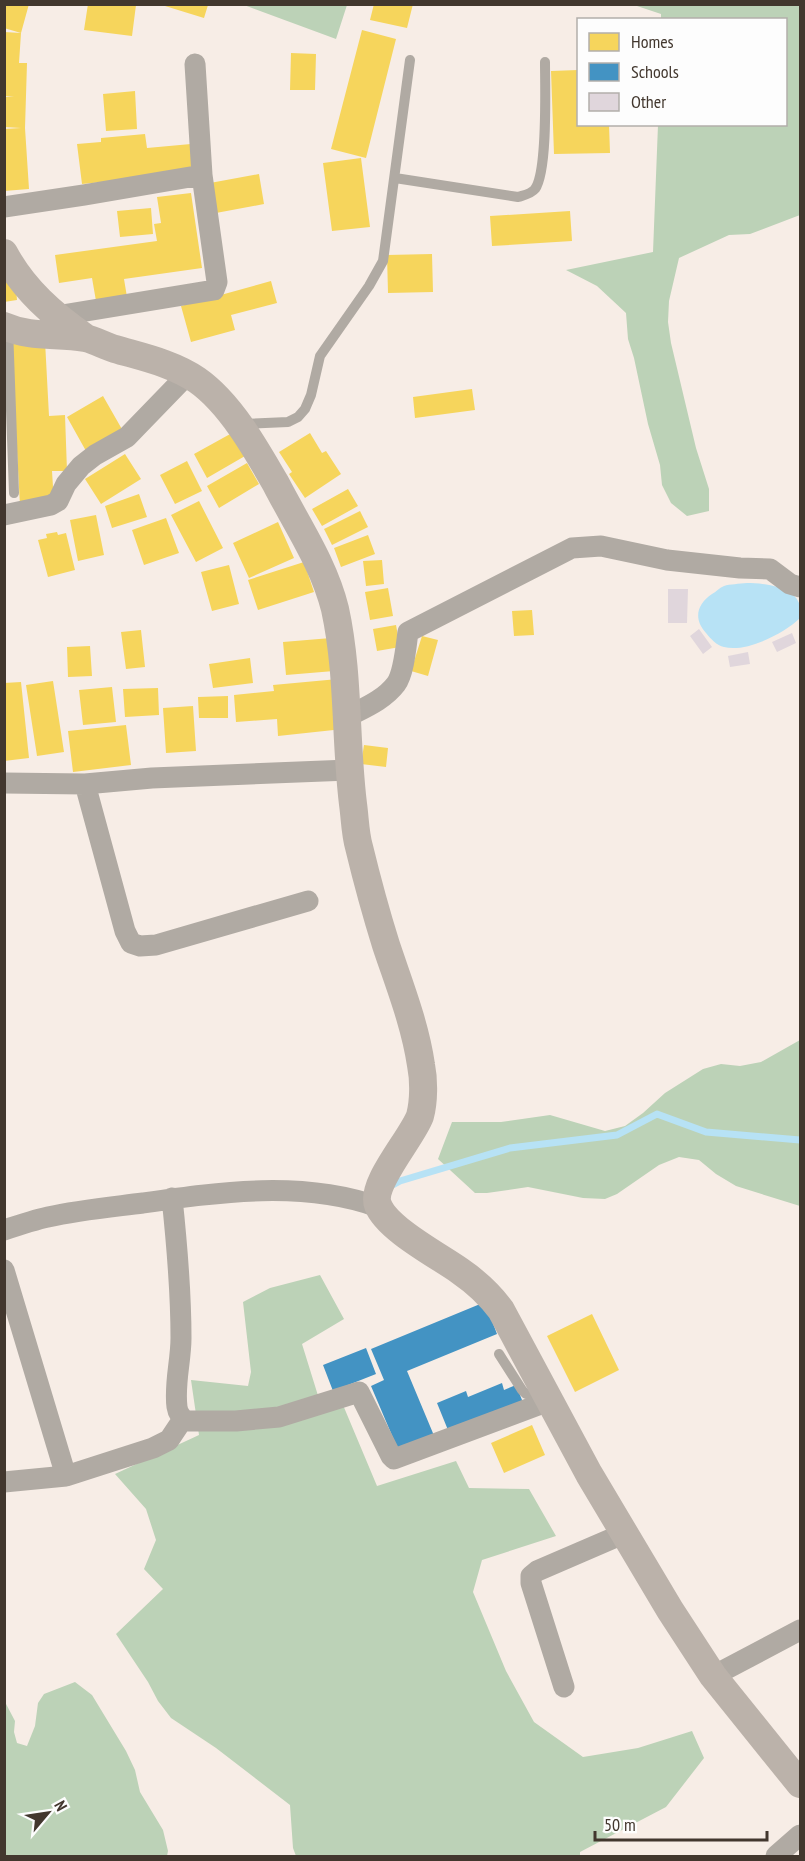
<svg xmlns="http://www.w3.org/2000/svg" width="805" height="1861" viewBox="0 0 805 1861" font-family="'PT Sans Narrow',sans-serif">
	<rect width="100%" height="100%" fill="#f7ede6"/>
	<path fill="#bcd2b7" d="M244,5H347L336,39Z
		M634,5H800V215L750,234L729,235L679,258L669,301L668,322L671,343L696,448L709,489V511L687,516L671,503L662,485L660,465L648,424L634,358L628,339L626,313L597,286L566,270L653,252L658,125L786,124V20L661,19V14Z
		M800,1040V1206L736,1186L716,1174L699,1160L679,1157L659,1165L617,1194L605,1199L583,1198L528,1187L487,1193H475L438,1159L452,1122H501L550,1115L605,1131L625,1126L643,1113L665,1093L703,1069L721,1064L740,1066L761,1062Z
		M320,1275L344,1319L302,1344L320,1402L343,1405L377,1486L456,1461L469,1488L529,1489L556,1536L482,1560L473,1592L506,1671L534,1722L583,1757L638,1748L692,1731L704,1758L666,1807L580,1852V1856H296L293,1848L290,1805L216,1748L171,1718L158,1701L148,1682L116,1634L163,1589L144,1569L156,1540L146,1509L115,1474L199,1435L191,1380L248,1386L251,1372L243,1302L270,1288Z
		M75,1682L92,1695L126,1751L135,1770L140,1792L163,1830L168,1851L167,1856H5V1702L15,1721L14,1732L17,1743L27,1746L35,1726L38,1703L44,1694Z"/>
	<path fill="#b7e2f5" d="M747,583C762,583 793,586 799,603C801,608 800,613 800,618C785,633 746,653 724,647C717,646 710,638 706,633C693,619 697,604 712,594C716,592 719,588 724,586C730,584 739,584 747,583Z"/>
	<path fill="#f6d55c" d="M4,4H29L21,33L4,28Z
		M88,4L136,5L132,36L84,30Z
		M374,4H413L407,28L370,20Z
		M165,5H208L204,18L165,6Z
		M362,30L396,39L366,158L331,149Z
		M4,32L21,33L19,63H27L25,128L29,189L4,191V129L21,128L4,127V97H14L4,96Z
		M291,53L316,54L315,90H290Z
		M578,70V124H609L610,153L554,154L551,71Z
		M135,91L137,129L106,131L103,94Z
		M145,134L147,148L191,144L194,173L82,184L77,144L101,142V138Z
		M361,158L370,227L332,231L323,163Z
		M259,174L264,204L216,213L210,183Z
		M191,193L202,268L124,279L127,297L96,301L92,278L59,283L55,255L157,241L154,224L161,223L157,197Z
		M151,208L153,234L120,237L117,211Z
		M570,211L572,241L492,246L490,216Z
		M432,254L433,292L388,293L387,255Z
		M4,271L15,277L17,300L4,302Z
		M271,281L277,303L231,315L235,330L191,342L181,306Z
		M45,341L49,416L65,415L67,471H52L54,503L20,505L11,343Z
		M472,389L475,410L415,418L413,397Z
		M103,396L123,431L86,451L67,417Z
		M232,433L245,456L207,478L194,454Z
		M310,433L322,453L326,451L341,474L305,498L289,474L292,472L279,452Z
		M125,454L141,479L101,504L85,479Z
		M187,461L202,491L175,504L160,475Z
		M247,463L259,484L219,508L207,486Z
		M348,489L358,506L322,526L312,509Z
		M139,494L147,517L112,528L105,506Z
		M199,501L223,548L196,562L171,515Z
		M360,511L368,527L332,545L324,529Z
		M96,515L104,555L78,561L70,520Z
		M166,518L179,553L144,565L132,530Z
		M278,522L294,558L249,578L233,543Z
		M57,532L58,535L66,533L75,570L48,577L38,540L47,538L46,534Z
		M368,535L375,554L341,567L334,548Z
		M382,560L384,584L366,586L363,561Z
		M304,562L314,592L258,610L248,580Z
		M229,565L239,604L212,611L201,572Z
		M388,588L393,616L370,620L365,592Z
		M532,610L534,635L514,636L512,611Z
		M396,625L400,647L377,651L373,629Z
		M141,630L145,667L126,669L121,632Z
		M422,636L438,640L428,676L411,671Z
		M331,638L334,671L286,675L283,642Z
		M90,646L92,676L68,677L67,647Z
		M250,658L253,683L213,688L209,664Z
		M338,679L343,729L278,736L277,719L236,722L234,695L274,691L273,685Z
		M53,681L64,752L37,756L26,685Z
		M21,682L29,758L4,761V683Z
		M112,687L116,722L83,725L79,690Z
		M158,688L159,715L125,717L123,689Z
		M228,696V718H199L198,697Z
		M193,706L196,751L166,753L163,708Z
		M126,725L131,765L73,772L68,731Z
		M364,745L388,748L386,767L361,764Z
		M592,1314L619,1370L575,1392L547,1336Z
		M532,1425L545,1455L504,1473L491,1443Z"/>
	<path fill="#4393c3" d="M485,1302L497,1334L407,1371L435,1438L399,1452L371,1386L384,1380L371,1349Z
		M366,1348L376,1374L333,1391L323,1365Z
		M502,1383L504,1390L516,1385L524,1405L450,1435L437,1403L466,1391L468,1397Z"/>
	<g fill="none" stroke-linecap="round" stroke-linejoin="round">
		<path stroke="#b7e2f5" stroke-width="7" d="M389,1187L400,1181L510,1148L617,1135L657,1114L706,1132L800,1140"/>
	</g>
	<path fill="#e0d6dc" d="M668,589H688L687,623H668Z
		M699,629L712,647L703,654L690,636Z
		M792,633L796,643L777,652L772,642Z
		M748,652L750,664L730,667L728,656Z"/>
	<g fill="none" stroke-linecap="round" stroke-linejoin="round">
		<path stroke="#b0aaa3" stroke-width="10" d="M395,178L518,197C524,195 531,194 535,189C548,171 545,87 545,62
			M8,328L14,493
			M242,424L288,422L298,417L305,409L311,395L320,356L369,286L383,261L410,60
			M499,1354L522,1390L526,1394H532L542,1388"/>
		<path stroke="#b0aaa3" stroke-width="21" d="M195,64L202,175
			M4,207L84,195L202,175L217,282L214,290L56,316
			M4,515L51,505L58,501L66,484L81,466L95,455L127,437L188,374
			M347,717C364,708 384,700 396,684C404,673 406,646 408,632L572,548L601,546L667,560L740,568L770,569L790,584L800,587
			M4,783L85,784L152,778L349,770
			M85,784L125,931L131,943L140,946L156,945L308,901
			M172,1198C177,1245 181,1291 181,1338C181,1361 174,1384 177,1407C178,1414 181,1418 187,1421H236L279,1417L359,1392L391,1456L394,1459L549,1401
			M4,1230C19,1225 34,1220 48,1217C79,1210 112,1207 143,1203C220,1192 303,1180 378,1207
			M4,1270L66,1476L153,1448L169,1440L183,1419
			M4,1482L66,1476
			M713,1676L800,1630
			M564,1687L531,1583V1576L537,1571L625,1533
			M776,1856L800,1835"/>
		<path stroke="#bbb2aa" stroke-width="28" d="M4,253C24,290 53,315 86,338
			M4,326C31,338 57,333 85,338C95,340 105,346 115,349C142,357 172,363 197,380C230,403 256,449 276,484C297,525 324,564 335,609C349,673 345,739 353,804C355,818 355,833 359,847C367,880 376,913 386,945C399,984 415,1024 421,1065C424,1080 424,1101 420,1116C412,1138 370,1184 378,1205C387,1229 439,1256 460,1271C476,1282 490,1295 501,1310L589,1474L670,1610L713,1676L800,1784"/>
	</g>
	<rect width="805" height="1861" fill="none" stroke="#42372e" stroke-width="12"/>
	<rect x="577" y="18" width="210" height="108" fill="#fdfdfd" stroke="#b2aeaa" stroke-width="1.5"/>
	<rect x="589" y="33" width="30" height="18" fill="#f6d55c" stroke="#b2aeaa" stroke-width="1.5"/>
	<text x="631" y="48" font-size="18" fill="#42372e">Homes</text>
	<rect x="589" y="63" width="30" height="18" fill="#4393c3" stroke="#b2aeaa" stroke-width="1.5"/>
	<text x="631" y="78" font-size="18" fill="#42372e">Schools</text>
	<rect x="589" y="93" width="30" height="18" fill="#e0d6dc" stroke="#b2aeaa" stroke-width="1.5"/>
	<text x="631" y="108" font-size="18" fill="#42372e">Other</text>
	<g transform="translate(48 1813) rotate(61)" stroke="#fdfdfd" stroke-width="4.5" paint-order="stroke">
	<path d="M0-4.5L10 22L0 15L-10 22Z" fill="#42372e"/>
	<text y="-9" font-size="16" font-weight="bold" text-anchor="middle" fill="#42372e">N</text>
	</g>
	<path d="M595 1831v9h172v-9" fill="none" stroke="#42372e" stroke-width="3"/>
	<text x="604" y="1831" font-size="18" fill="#42372e" stroke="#fdfdfd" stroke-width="4.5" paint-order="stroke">50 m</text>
</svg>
